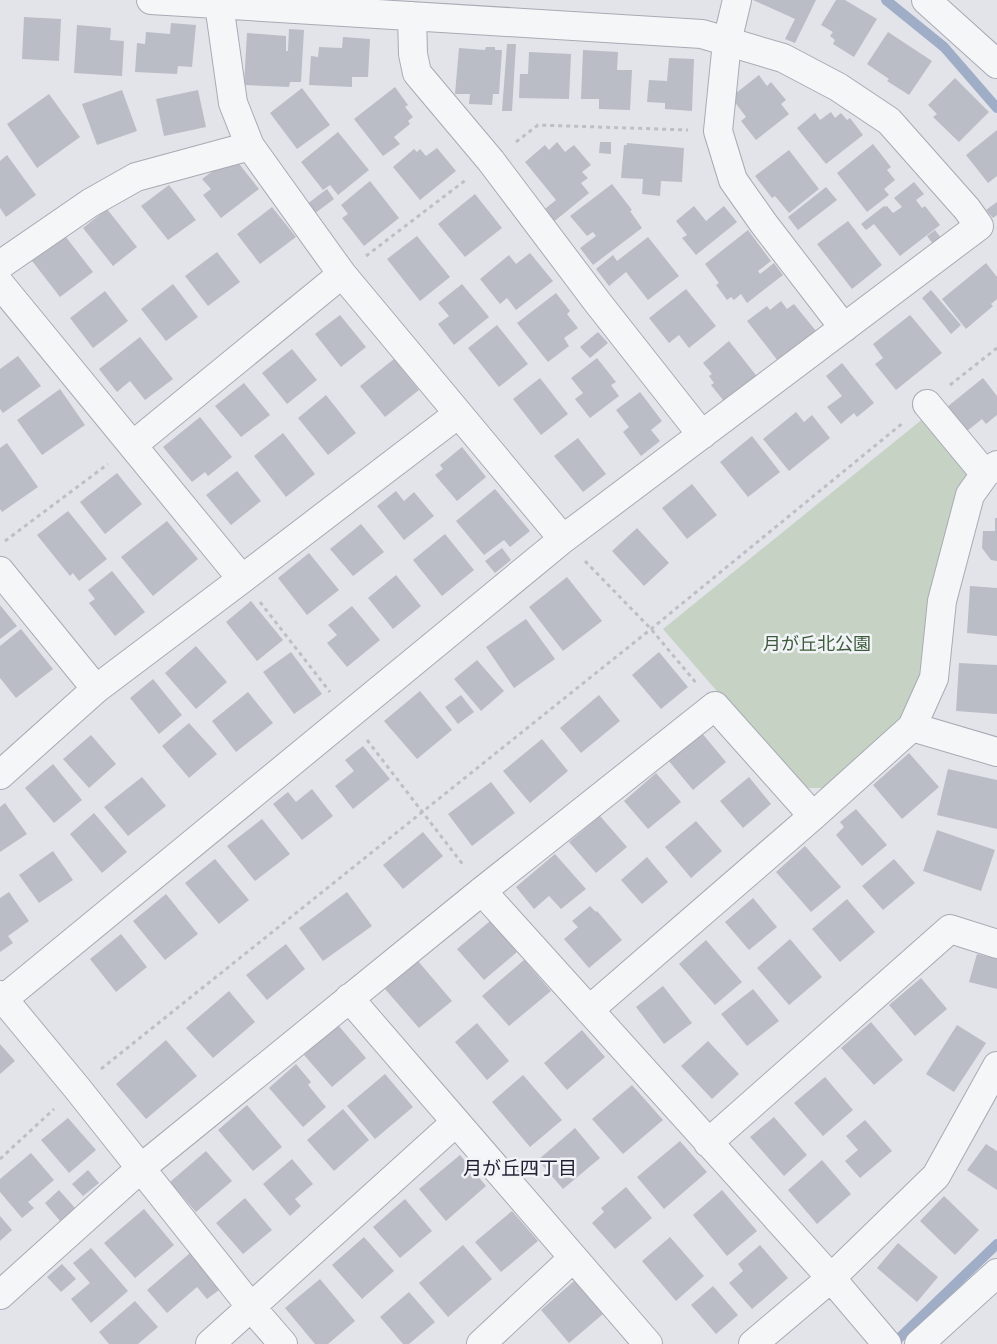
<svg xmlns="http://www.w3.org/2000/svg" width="997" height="1344" viewBox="0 0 997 1344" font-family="'Work Sans','Noto Sans JP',sans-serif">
	<rect width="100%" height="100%" fill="#e2e4ea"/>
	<path fill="#c6d3c4" d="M935,409L985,474L921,677L900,721L828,788H801L663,629Z"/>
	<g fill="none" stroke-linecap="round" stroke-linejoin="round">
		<path stroke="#a0adc7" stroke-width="10" d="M886,0L944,47L997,108
			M893,1344L997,1244"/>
	</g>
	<path fill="#babdc6" d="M753,0H816L795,43L785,39L795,19Z
		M836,0H845L877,19L854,57L833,44L835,40L830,36L833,32L821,25Z
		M24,17L61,19L59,61L22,59Z
		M171,23L196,25L192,67L178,66L177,74L135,72L137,43L145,44L146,32L170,34Z
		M77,25L111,28L110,40L124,41L122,76L74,73Z
		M289,29L304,30L301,82H290L289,87L244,85L247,33L286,36V51H288Z
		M888,32L932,61L909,95L887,81L889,79L867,64Z
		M343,37L370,39L368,77H352V87L309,85L311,56L318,57L319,47L342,48Z
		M507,44H516L512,111H502Z
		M486,47H495V50H502L499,94H493L492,105L469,104L470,94H455L459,48L485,50Z
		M583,50L618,52L617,70H632L630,110L599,109V99H581Z
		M529,52L571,54L569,99L519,98L520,74H528Z
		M669,58L694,59L692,111L665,109V103L647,102L649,80L667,81Z
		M759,75L767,86L771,82L786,100L781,104L789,114L756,140L741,121L746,117L731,97Z
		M955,78L989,112L959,142L933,117L937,114L928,105Z
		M395,87L408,105L405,107L413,117L408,121L410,124L394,137L400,144L383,156L354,119Z
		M302,88L330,125L297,149L270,113Z
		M122,90L137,131L97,145L82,104Z
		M198,90L206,127L164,136L156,99Z
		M49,94L80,137L37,168L7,124Z
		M831,112L835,118L841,113L847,120L850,118L863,135L826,164L797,128L815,113L820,120Z
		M997,130V176L988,183L966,155Z
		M338,132L369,170L338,195L330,185L323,190L301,162Z
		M557,142L565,152L574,145L591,165L582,172L588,178L581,183L589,193L551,224L541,212L556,200L525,162L545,145L549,150Z
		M600,142H611V154L599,153Z
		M627,143L684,148L682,182L661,181L660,196L642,194L643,179L621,178L624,145H627Z
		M873,144L891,167L887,170L895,180L884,189L889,195L867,212L837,173Z
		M437,148L456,171L420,200L393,167L414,149L417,152L420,149L426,156Z
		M789,150L819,189L789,213L775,196L772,198L755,176Z
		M7,155L36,195L6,217L0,208V161Z
		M233,156L259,189L221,218L203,195L211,189L202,179Z
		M370,181L399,218L364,246L342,218L348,214L341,205Z
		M914,182L924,194L916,200L922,208L925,206L940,225L900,256L874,224L866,230L861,224L884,206L885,207L887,206L893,213L902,207L894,198Z
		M612,184L632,210L630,211L642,228L593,265L580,248L596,236L593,232L587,236L570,216Z
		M169,185L196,220L168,240L141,206Z
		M826,187L837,200L798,230L788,217Z
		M327,189L334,199L314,214L307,204Z
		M475,194L502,228L465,257L438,224Z
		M997,202V215L993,218L986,210Z
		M694,206L706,221L724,206L737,222L696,255L682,238L687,235L676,221Z
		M272,207L296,237L260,264L237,234Z
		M107,209L137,247L113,266L83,228Z
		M848,221L882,265L852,289L817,244Z
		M748,230L771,261L758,271L760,274L774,263L783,275L747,303L741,294L734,300L731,297L727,300L716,285L719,283L705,264Z
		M935,230L941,238L933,244L927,236Z
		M62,232L93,272L60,297L29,257Z
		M417,236L450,277L420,301L387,259Z
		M648,237L679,276L648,300L626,272L609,286L596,269L613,255L617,261Z
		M217,252L240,282L208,306L185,276Z
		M530,253L553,281L516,310L507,298L500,304L480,279L509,255L516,264Z
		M986,263L997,277V299L991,304L993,306L966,329L942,299Z
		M173,284L198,317L166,341L141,309Z
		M462,284L489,317L454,345L438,324L449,316L438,303Z
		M686,289L716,326L689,348L679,335L669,343L649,318Z
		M931,290L961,325L951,334L922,298Z
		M105,291L128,321L93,348L70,318Z
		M556,293L570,311L567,314L578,328L564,338L569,346L548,362L517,323Z
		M781,301L787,309L794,304L816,331L778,361L747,321L767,306L770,310Z
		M340,315L366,347L341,367L315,334Z
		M910,315L942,353L896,390L875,364L883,358L873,344Z
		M497,325L528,364L499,387L468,348Z
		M598,332L608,343L590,358L580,347Z
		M140,337L173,379L145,400L130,381L117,392L99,369Z
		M729,341L759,379L727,405L711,385L714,383L709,376L712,374L703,363Z
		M292,349L317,380L287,404L262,373Z
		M18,356L41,386L3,413L0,409V369Z
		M597,358L616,382L611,385L619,396L590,418L575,399L583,393L571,378Z
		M394,359L419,390L385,417L360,386Z
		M842,363L874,403L857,417L854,413L841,424L827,407L842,396L826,376Z
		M540,378L568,414L541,435L513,399Z
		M983,378L997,396V415L986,424L982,419L967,431L947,407Z
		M244,383L270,415L241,437L215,406Z
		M60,389L85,425L42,455L17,420Z
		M640,392L662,421L651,430L660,441L641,456L623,432L629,427L616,410Z
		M326,395L356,433L328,455L298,418Z
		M796,412L804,422L812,415L830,438L789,471L763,439Z
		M200,417L232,457L208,476L205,472L192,482L163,447Z
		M283,433L315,474L286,497L254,456Z
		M752,436L780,472L748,497L720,462Z
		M578,438L606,474L583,492L554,456Z
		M7,443L38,487L2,512L0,509V448Z
		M462,447L486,477L457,501L435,475L443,469L440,465Z
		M237,471L261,501L231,525L206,495Z
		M117,473L142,504L105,534L80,502Z
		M692,484L717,515L687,539L662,508Z
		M495,489L530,531L510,547L504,540L484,555L456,521Z
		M396,491L404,501L414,492L434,516L404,540L377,506Z
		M68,511L107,559L79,581L73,573L70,576L37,535Z
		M995,518H997V561L991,560L982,548L983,531H995Z
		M167,521L198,559L153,596L121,557Z
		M361,524L384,552L353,576L330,549Z
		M637,528L669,563L644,586L612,551Z
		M445,534L474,570L442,596L413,560Z
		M502,548L511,560L495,573L485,561Z
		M309,553L339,590L307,615L278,578Z
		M112,571L145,612L115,636L89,603L95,599L88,590Z
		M396,575L421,606L393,629L368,598Z
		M567,577L602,621L563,651L529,607Z
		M970,586L997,588V636L967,633Z
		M251,601L283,640L257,661L226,622Z
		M0,605L17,626L0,639Z
		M352,606L380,640L347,667L327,643L337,635L328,625Z
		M526,619L555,659L514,688L486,647Z
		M21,629L53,669L16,698L0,678V646Z
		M196,646L227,682L196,709L165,673Z
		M291,652L322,694L294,714L263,672Z
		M659,652L688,687L661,709L632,675Z
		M477,660L504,691L481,711L454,679Z
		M959,663L997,665V714L956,711Z
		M153,679L182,715L159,734L130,698Z
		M420,691L452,730L417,759L384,721Z
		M248,692L273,723L236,752L212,721Z
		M461,695L474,712L458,724L445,707Z
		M599,695L620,721L581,753L560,728Z
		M189,723L217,754L189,778L162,746Z
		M701,732L726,762L693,790L668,760Z
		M91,735L116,764L89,788L63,759Z
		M542,739L568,771L530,803L503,771Z
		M363,746L390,779L353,809L335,786L354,771L345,760Z
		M909,753L939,787L902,819L873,785Z
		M53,764L82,800L54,823L25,788Z
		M948,769L997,780V829L937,815Z
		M656,773L681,802L648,829L624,801Z
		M142,777L166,806L128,836L104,807Z
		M749,777L771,804L743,828L720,801Z
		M491,782L515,813L472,846L448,814Z
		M312,789L333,816L302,840L273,804L288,792L296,802Z
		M5,803L27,834L0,852V807Z
		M856,809L887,845L862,866L836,835L844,827L840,822Z
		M94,813L127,852L102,873L70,834Z
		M600,816L627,847L596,873L569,842Z
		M262,819L290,854L255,881L227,846Z
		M696,821L722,851L691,878L665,847Z
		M937,830L995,850L981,891L923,871Z
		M423,832L443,856L403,889L383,865Z
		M805,846L841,887L811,912L776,872Z
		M53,851L73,880L39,903L19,875Z
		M555,854L586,889L561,909L549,896L534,909L516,887Z
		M647,857L668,882L642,904L621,880Z
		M215,859L249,900L219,924L185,883Z
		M894,859L915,883L883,910L862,886Z
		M9,892L29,921L8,936L13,943L0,952V898Z
		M347,892L372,926L323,961L299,928Z
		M166,894L198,934L165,960L133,921Z
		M753,898L777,927L749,950L725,922Z
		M847,899L875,932L840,962L812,929Z
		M590,906L596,912L597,911L622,940L589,968L564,939L578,927L572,921Z
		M490,921L517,952L484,980L457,949Z
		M121,934L147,967L116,992L90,959Z
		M790,939L822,977L789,1005L757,968Z
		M706,940L742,982L715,1005L679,964Z
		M286,944L305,969L267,1000L246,975Z
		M977,954L997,959V989L969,982Z
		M524,960L551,991L509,1026L482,996Z
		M418,961L452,1001L419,1028L385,989Z
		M921,978L947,1009L915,1036L889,1005Z
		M663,986L692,1023L664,1044L636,1007Z
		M753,989L779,1021L747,1046L721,1014Z
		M229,991L255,1022L213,1058L186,1028Z
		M871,1022L903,1060L874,1085L841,1048Z
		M477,1023L509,1061L487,1080L455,1042Z
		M338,1025L366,1058L332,1087L304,1055Z
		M957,1025L986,1043L954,1092L926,1074Z
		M582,1030L605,1057L567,1090L544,1063Z
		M166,1040L197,1076L146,1119L116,1084Z
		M708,1041L739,1074L712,1099L681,1066Z
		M0,1044L15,1061L0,1074Z
		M296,1064L311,1082L308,1085L326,1107L303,1127L269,1088Z
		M385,1074L413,1107L375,1139L347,1106Z
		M523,1075L562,1120L530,1147L492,1102Z
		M825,1077L853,1110L823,1136L794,1103Z
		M632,1085L663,1120L623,1154L592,1119Z
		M247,1105L282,1147L253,1171L218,1130Z
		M343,1109L369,1140L334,1171L307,1140Z
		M774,1117L807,1155L784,1176L750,1137Z
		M68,1118L96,1150L69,1173L41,1140Z
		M865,1120L892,1151L860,1178L845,1161L858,1150L846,1136Z
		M575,1128L600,1158L563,1189L538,1160Z
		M680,1141L707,1172L664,1209L637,1177Z
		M986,1144L997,1151V1190L967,1170Z
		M206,1151L232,1181L196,1212L170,1182Z
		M31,1153L54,1180L28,1202L34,1208L22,1218L0,1192V1179Z
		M460,1155L486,1186L446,1221L419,1189Z
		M292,1159L313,1184L295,1199L301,1206L290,1216L263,1184Z
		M822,1160L851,1194L817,1224L788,1190Z
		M88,1170L99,1183L83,1196L72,1184Z
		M626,1187L652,1218L615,1249L592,1223L604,1212L601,1208Z
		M59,1190L75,1208L60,1221L45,1203Z
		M722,1190L757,1231L727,1256L693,1215Z
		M944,1196L979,1230L955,1255L920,1221Z
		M245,1198L272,1230L243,1254L216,1223Z
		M405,1199L432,1231L400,1258L373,1227Z
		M144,1209L174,1245L135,1278L104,1243Z
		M512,1211L538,1241L501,1272L475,1242Z
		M0,1216L12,1230L0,1241Z
		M364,1237L394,1271L362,1299L332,1265Z
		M670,1237L704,1276L676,1301L642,1261Z
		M898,1243L938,1277L917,1302L877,1268Z
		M463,1245L492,1279L448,1317L419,1283Z
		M760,1245L788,1278L752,1309L729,1283L743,1271L738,1264Z
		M91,1248L128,1291L91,1323L71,1299L90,1283L73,1263Z
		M190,1253L210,1276L209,1277L219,1290L207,1299L197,1287L167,1313L147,1290Z
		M62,1264L76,1279L61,1292L47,1277Z
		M320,1279L355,1321L328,1344H315L285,1308Z
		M574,1281L603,1314L569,1343L541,1310Z
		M713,1286L738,1315L716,1334L691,1305Z
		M409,1292L435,1322L409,1344H403L380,1317Z
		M135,1301L158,1327L138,1344H109L99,1332Z"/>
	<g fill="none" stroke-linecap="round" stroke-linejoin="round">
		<g stroke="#a8aab4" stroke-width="30">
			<path id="minor" d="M219,0V4L233,103L250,146L342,274L563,539
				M737,0L727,42L718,131L733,180L764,224L844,328
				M926,0L997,64
				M412,16L413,54L417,73L491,161L598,303L702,435
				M0,265L90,203L136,177L250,146
				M0,284L242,579
				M927,404L985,474
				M133,445L342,274
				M997,465L985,474L970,495L942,601L934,678L912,727L997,752
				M0,571L96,689
				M0,775L96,689L242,579L458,414
				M482,891L831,1278L887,1344
				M0,995L77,1088L251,1307L283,1344
				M349,998L648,1344
				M0,1002L563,539L979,226L967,209L889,121L838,87L783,58L702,34L151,0
				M589,1010L813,816L912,727
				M708,1143L950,929L997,944
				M0,1295L141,1168L482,891L715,706L813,816
				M210,1344L456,1122
				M481,1344L573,1258
				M753,1344L831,1278L936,1176L997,1066
				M919,1344L997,1273"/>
		</g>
		<path stroke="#bdbfc5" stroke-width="3" stroke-dasharray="4 4" stroke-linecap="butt" d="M516,142L538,125L688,130
			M366,256L467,179
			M950,385L997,348
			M5,541L108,464
			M585,561L651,629L697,684
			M260,602L330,692
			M367,740L464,866
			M101,1069L651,629L904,422
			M0,1159L54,1109"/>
		<use href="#minor" stroke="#f5f6f8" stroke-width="28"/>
	</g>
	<g text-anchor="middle" stroke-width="5" stroke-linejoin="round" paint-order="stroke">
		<g font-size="18" fill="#3b5b3a" stroke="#f2f3f7">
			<text x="817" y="650">月が丘北公園</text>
		</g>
		<g font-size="19" fill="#1e2132" stroke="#f2f3f7">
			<text x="520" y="1175">月が丘四丁目</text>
		</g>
	</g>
</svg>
